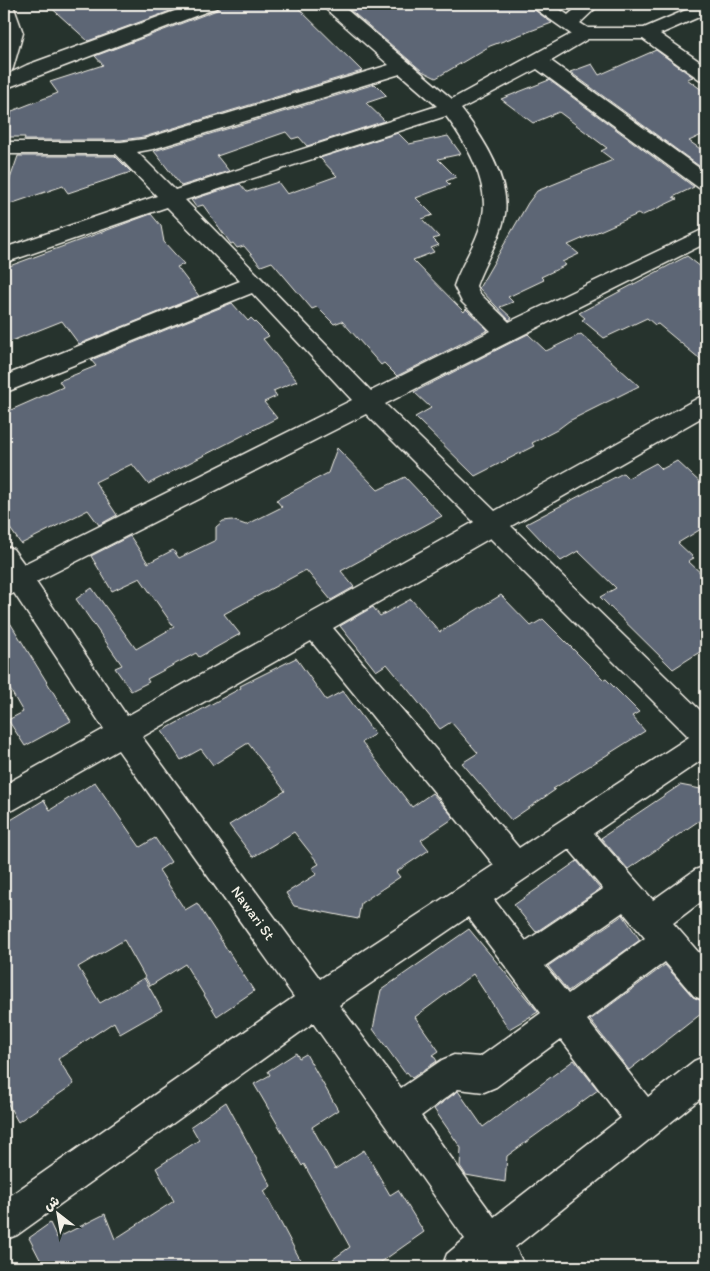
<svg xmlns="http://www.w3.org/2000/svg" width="710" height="1271" viewBox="0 0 710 1271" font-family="Itim,'Playpen Sans Arabic',sans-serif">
	<rect width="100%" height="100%" fill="#26332d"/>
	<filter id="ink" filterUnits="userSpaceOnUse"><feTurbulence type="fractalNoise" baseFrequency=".02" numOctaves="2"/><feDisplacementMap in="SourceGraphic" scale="10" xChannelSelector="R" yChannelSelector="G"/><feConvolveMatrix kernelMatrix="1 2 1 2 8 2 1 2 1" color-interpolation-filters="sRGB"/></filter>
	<g filter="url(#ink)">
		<path fill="#5d6674" stroke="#f4f1e8" d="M47,4H189L88,41Z
			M221,4H294L362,71L144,137L121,140H24L25,137H7L12,111L58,93L50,82L103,65L95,56L217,10Z
			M361,4H519L532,8L552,23L490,46L436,78L422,71L349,9Z
			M656,50L693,77L687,79L706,93V133L689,141L706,153V171L570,72L592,64L599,75Z
			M549,80L694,187L673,197L677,199L641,216L638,214L568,245L579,254L562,262L566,265L541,277L544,280L508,297L513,302L500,307L512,318L509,320L479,288L528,203L537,191L613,160L601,151L607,148L559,112L533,123L501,99Z
			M375,84L387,96L366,103L385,121L307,146L299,137L292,139L286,132L217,156L229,171L181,186L154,151Z
			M398,133L409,144L448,136L461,154L438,159L456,177L446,181L450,185L416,198L433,215L422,219L439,237L433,239L439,245L431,248L434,252L413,260L464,312L466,309L488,330L397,376L384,363L381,365L342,321L334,324L317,307L312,309L272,262L261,266L244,246L237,248L233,243L231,244L203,205L196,207L191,200L240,184L247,192L278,182L287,194L337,176L320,158Z
			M18,156H115L131,172L68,193L63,186L4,206V196Z
			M151,214L161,226L164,242L184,264L177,267L199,296L79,344L62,321L4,344V268Z
			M687,256L706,271V364L658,324L655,325L647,318L604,338L582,320L585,318L579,313Z
			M232,303L248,321L251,318L269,336L263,339L297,381L273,391L277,396L264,402L277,418L148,484L132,464L95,482L117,515L99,525L88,510L21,544L4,520V413L63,387L59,381L96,366L91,360Z
			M528,334L546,351L581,334L639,386L569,421L557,430L532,443L534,446L475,476L415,417L431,408L414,392Z
			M337,448L378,490L405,477L442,516L341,571L354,587L331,600L306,570L224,614L240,634L199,657L196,653L147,679L149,682L131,691L115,668L122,665L76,599L92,588L136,649L174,627L140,578L112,591L91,556L130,536L148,563L173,550L179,558L216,540V527L223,521L232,520L246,525L282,507L276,500L328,473Z
			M677,461L706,488V526L678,543L694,558L688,561L706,578V648L673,669L600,597L616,588L578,551L561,561L526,524L623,473L628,478L656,463L662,469Z
			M501,595L531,626L543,619L604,680L606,679L639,712L632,716L645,731L553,789L555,790L511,820L462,763L478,753L451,722L440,729L387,664L376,671L340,626L373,607L380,616L411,599L440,632Z
			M4,613L71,721L25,746L8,720L23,712L4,679Z
			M296,658L326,700L343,691L375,734L362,742L412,807L432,793L454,818L421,840L429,850L396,872L400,877L361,903L358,919L294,906L286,893L317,874L312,868L319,864L294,832L253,857L229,825L285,791L248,743L213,765L201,749L181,760L162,731L241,688L240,686Z
			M95,782L140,847L155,838L171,862L159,870L185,910L197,903L254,991L217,1016L185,964L150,986L124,940L78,967L100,1003L144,978L162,1010L120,1034L114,1022L58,1059L74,1084L18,1122L4,1097V824L44,800L50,810Z
			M680,785L706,790V816L628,869L601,838Z
			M577,861L600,889L536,932L514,905Z
			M623,915L640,940L568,991L548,966Z
			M469,929L538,1012L509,1029L473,974L415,1017L439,1051L433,1055L437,1061L412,1078L407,1072L405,1073L373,1029L381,990Z
			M665,965L693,997L706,1003V1010L629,1070L590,1020Z
			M296,1053L299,1058L306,1054L338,1110L312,1127L335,1169L364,1150L390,1195L398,1190L424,1232L374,1267H322L350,1247L304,1164L302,1166L254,1084L270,1075L268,1071Z
			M574,1060L598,1090L507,1156L505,1182L466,1175L460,1166L461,1148L434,1109L458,1091L483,1127Z
			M226,1102L271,1186L264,1191L304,1267H44L29,1238L50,1223L57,1238L105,1214L115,1239L174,1201L156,1168L199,1140L191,1126Z"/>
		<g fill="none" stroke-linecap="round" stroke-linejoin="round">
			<g stroke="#f4f1e8" stroke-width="3">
				<path id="minor" d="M4,4L13,5L23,33L13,68L11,72L4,74Z
					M194,4H219L216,8L4,89V76L27,65Z
					M320,4H340L452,99L571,34L534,8L531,4H552L568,15L581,4H600L580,23L588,28H644L700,4H706V14L660,34L706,66V81L699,79L643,39H588L551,61L706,173V189L699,188L537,69L461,109C482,136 510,179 505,214C501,239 484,262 476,286L479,293L509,322L706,228V243L385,404L495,511L698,398L706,395V415L511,526L706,716V757L594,833L653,900L695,870L706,866V898L673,923L706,961V1001L694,996L665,962L587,1020L648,1097L694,1061L706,1056V1094L515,1247L525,1267H442L447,1254L465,1239L313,1023L17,1235L4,1240V1200L294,997L118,750L15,809L4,813V785L104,729L14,593L4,597V546L13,549L24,564L352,400L252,293L4,393V376L240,281L167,207L4,263V248L157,196L116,154H4V142H121L144,139L389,65ZM400,74L437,106L175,190L137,152L153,149ZM446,116C465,141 489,181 483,215C479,240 462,262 454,286L462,302L491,331L371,391L185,200ZM366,414L474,522L127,716L36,582ZM490,538L689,737L519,848L333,628ZM311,641L494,865L320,979L142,737ZM569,849L603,889L526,941L494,900ZM623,912L645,938L568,994L545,966ZM468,917L541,1013L480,1057L454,1055L442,1060L401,1088L339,1005ZM561,1039L621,1118L494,1217L421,1116L458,1089L484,1092L496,1087Z"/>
			</g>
			<use href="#minor" fill="#26332d" fill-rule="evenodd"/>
		</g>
	</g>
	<g text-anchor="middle" stroke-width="4" stroke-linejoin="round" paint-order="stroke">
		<g font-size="15" fill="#f4f1e8" stroke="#26332d">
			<text transform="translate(253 913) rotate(54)" y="5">Nawari St</text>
		</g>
	</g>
	<rect width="710" height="1271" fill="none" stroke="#26332d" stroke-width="20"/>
	<rect x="10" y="10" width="690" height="1251" fill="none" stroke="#f4f1e8" stroke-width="2" filter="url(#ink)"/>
	<g transform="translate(58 1214) rotate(329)" stroke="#26332d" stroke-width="4" paint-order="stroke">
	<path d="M0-4L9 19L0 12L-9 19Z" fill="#f4f1e8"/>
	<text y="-8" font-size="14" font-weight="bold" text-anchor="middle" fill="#f4f1e8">ش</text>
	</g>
</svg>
